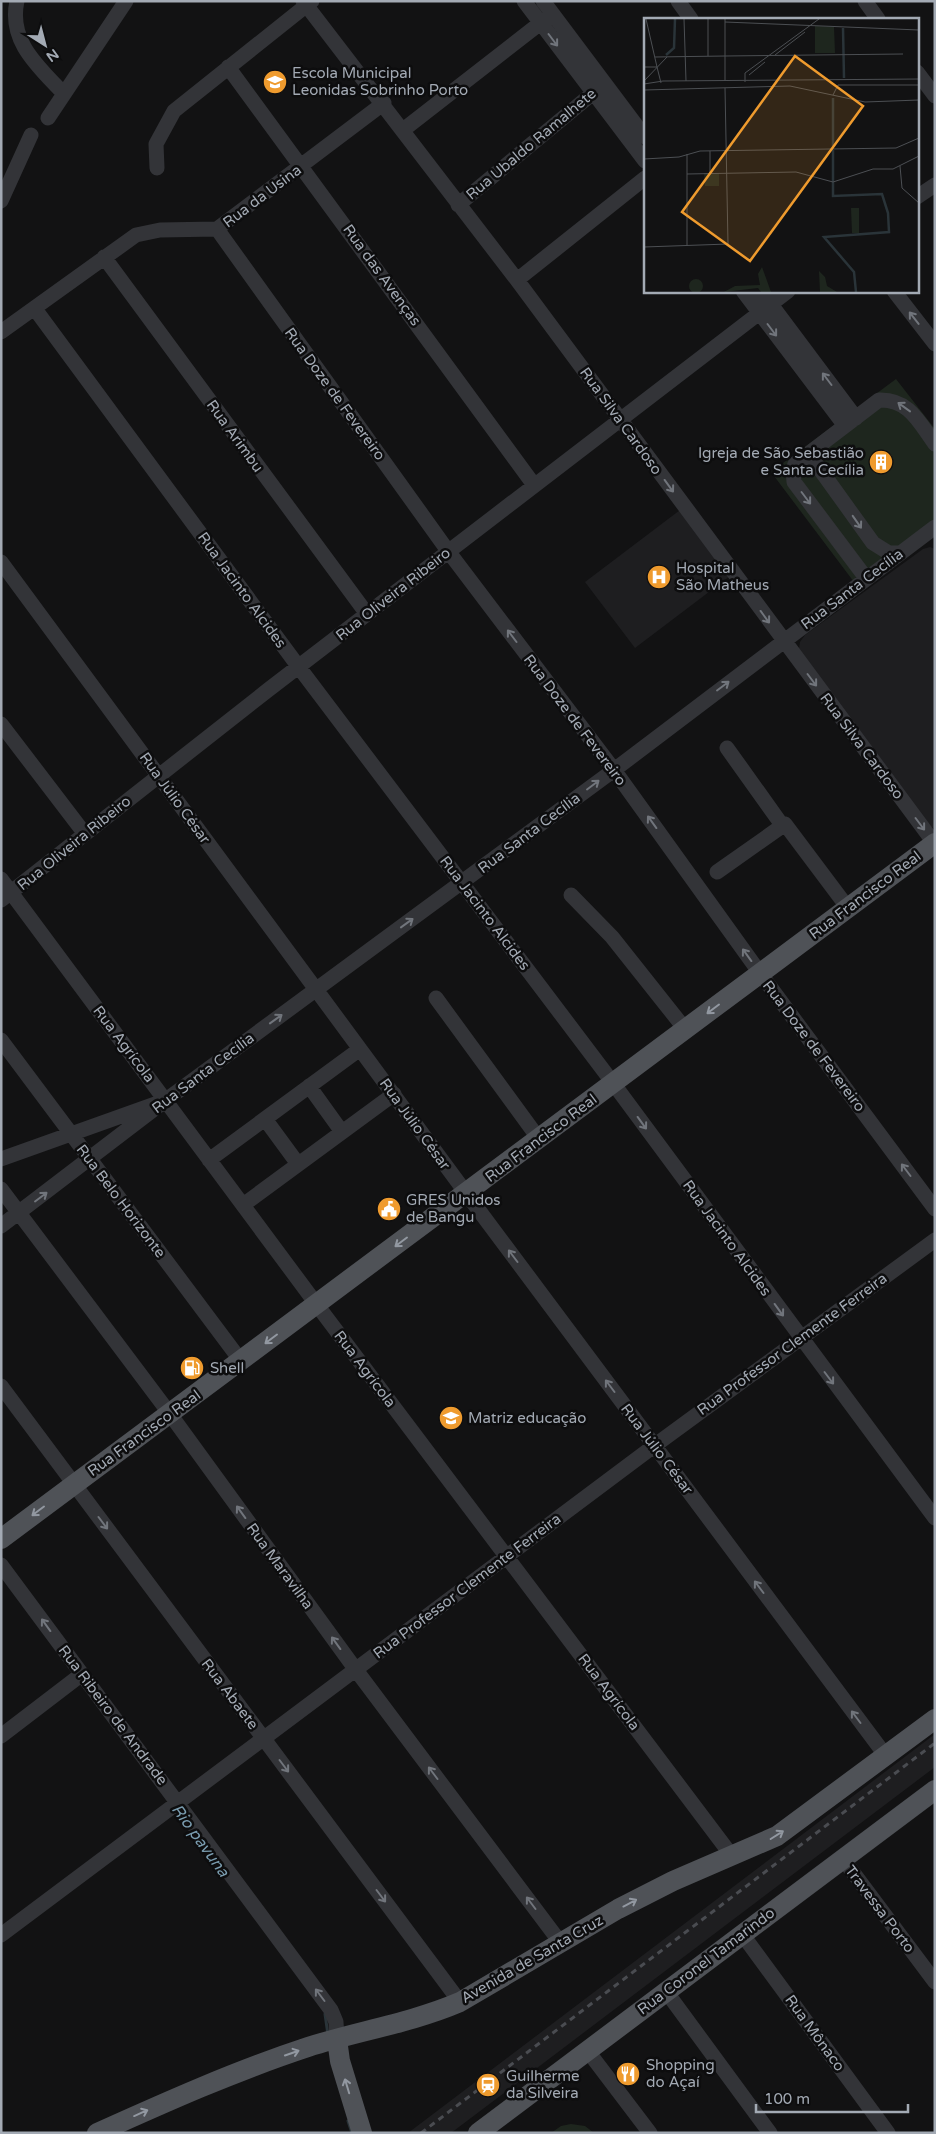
<svg xmlns="http://www.w3.org/2000/svg" width="936" height="2134" viewBox="0 0 936 2134" font-family="'Varela Round',sans-serif">
	<rect width="100%" height="100%" fill="#121213"/>
	<path fill="#1e1e20" d="M684,507L734,573L635,648L585,582Z
		M930,547L935,549V828L930,827L799,649L800,642L805,635L923,549Z
		M935,1734V1767L451,2133H408Z"/>
	<path fill="#1e261e" d="M896,379L935,429V527L857,586L771,472Z
		M571,2124L585,2126L594,2133H551L561,2126Z"/>
	<g fill="none" stroke-linecap="round" stroke-linejoin="round">
		<path stroke="#2a3439" stroke-width="3" d="M325,2014L328,2035
			M348,2121L352,2133"/>
		<path stroke="#333438" stroke-width="15" d="M17,1C8,42 39,67 64,94
			M303,1L517,280L935,844
			M524,1L645,161
			M543,1L645,137
			M678,1L691,19
			M865,1L878,19
			M228,67L534,485
			M917,72L935,96
			M48,118L126,1
			M403,130L552,14
			M157,168L156,144L174,111L312,1
			M917,197L935,185
			M1,201L31,135
			M458,205L604,84
			M217,229L448,551L614,770L765,980L935,1209
			M104,257L367,614
			M517,280L645,178
			M743,291L845,426
			M761,291L856,418
			M894,291L935,344
			M35,309L298,666L613,1083L935,1518
			M1,332L136,235L160,230L217,229L384,103
			M809,454L873,543L889,553H901
			M1,562L466,1193L886,1756
			M866,578L794,482L793,470L795,464L879,400C909,399 919,422 935,444
			M1,724L85,834
			M727,748L782,825
			M717,872L785,824L848,908
			M1,879L317,1305L732,1856
			M571,895L612,937L685,1029
			M1,900L268,690L788,291
			M436,998L539,1139
			M1,1040L241,1361
			M309,1086L342,1132
			M265,1119L298,1164
			M1,1159L155,1104
			M209,1160L360,1049
			M1,1189L170,1414L356,1670L560,1942
			M243,1205L394,1094
			M1,1226L166,1100L614,770L935,527
			M1,1386L460,2002
			M1,1565L331,2010L336,2022L337,2039
			M1,1736L82,1674
			M843,1859L935,1982
			M742,1934L888,2133
			M1,1935L654,1446L935,1240
			M665,1990L770,2133
			M587,2050L650,2133"/>
		<path stroke="#4f5257" stroke-width="20" d="M1,1539L935,843
			M337,2039L340,2061L362,2133
			M97,2133C166,2102 235,2071 308,2047C358,2031 411,2023 460,2002L618,1909L673,1881L777,1836L935,1719
			M478,2133L935,1790"/>
		<path stroke="#4a4c51" stroke-width="3" stroke-dasharray="6 5" stroke-linecap="butt" d="M421,2133L935,1743"/>
	</g>
	<defs><path id="oneway-shaft" d="M-6 0H5M1.5-3L5.5 0L1.5 3" fill="none" stroke-width="1.6" stroke-linecap="round" stroke-linejoin="round" transform="scale(1.25)"/></defs>
	<g stroke="#71757c">
		<use href="#oneway-shaft" transform="translate(553 40) rotate(53)"/>
		<use href="#oneway-shaft" transform="translate(914 318) rotate(-128)"/>
		<use href="#oneway-shaft" transform="translate(772 330) rotate(53)"/>
		<use href="#oneway-shaft" transform="translate(827 379) rotate(-127)"/>
		<use href="#oneway-shaft" transform="translate(904 407) rotate(-144)"/>
		<use href="#oneway-shaft" transform="translate(669 486) rotate(54)"/>
		<use href="#oneway-shaft" transform="translate(806 498) rotate(53)"/>
		<use href="#oneway-shaft" transform="translate(857 522) rotate(55)"/>
		<use href="#oneway-shaft" transform="translate(765 617) rotate(54)"/>
		<use href="#oneway-shaft" transform="translate(512 636) rotate(-127)"/>
		<use href="#oneway-shaft" transform="translate(812 680) rotate(53)"/>
		<use href="#oneway-shaft" transform="translate(723 686) rotate(-37)"/>
		<use href="#oneway-shaft" transform="translate(593 785) rotate(-37)"/>
		<use href="#oneway-shaft" transform="translate(652 822) rotate(-126)"/>
		<use href="#oneway-shaft" transform="translate(920 824) rotate(53)"/>
		<use href="#oneway-shaft" transform="translate(407 923) rotate(-36)"/>
		<use href="#oneway-shaft" transform="translate(747 955) rotate(-126)"/>
		<use href="#oneway-shaft" transform="translate(276 1019) rotate(-36)"/>
		<use href="#oneway-shaft" transform="translate(642 1123) rotate(54)"/>
		<use href="#oneway-shaft" transform="translate(906 1170) rotate(-127)"/>
		<use href="#oneway-shaft" transform="translate(41 1197) rotate(-37)"/>
		<use href="#oneway-shaft" transform="translate(513 1256) rotate(-127)"/>
		<use href="#oneway-shaft" transform="translate(779 1310) rotate(54)"/>
		<use href="#oneway-shaft" transform="translate(829 1378) rotate(53)"/>
		<use href="#oneway-shaft" transform="translate(610 1386) rotate(-127)"/>
		<use href="#oneway-shaft" transform="translate(241 1512) rotate(-126)"/>
		<use href="#oneway-shaft" transform="translate(103 1523) rotate(53)"/>
		<use href="#oneway-shaft" transform="translate(759 1587) rotate(-127)"/>
		<use href="#oneway-shaft" transform="translate(46 1625) rotate(-126)"/>
		<use href="#oneway-shaft" transform="translate(336 1643) rotate(-126)"/>
		<use href="#oneway-shaft" transform="translate(856 1717) rotate(-127)"/>
		<use href="#oneway-shaft" transform="translate(284 1766) rotate(53)"/>
		<use href="#oneway-shaft" transform="translate(433 1773) rotate(-127)"/>
		<use href="#oneway-shaft" transform="translate(381 1896) rotate(53)"/>
		<use href="#oneway-shaft" transform="translate(531 1903) rotate(-127)"/>
		<use href="#oneway-shaft" transform="translate(320 1995) rotate(-127)"/>
	</g>
	<g stroke="#9298a1">
		<use href="#oneway-shaft" transform="translate(713 1009) rotate(143)"/>
		<use href="#oneway-shaft" transform="translate(401 1242) rotate(143)"/>
		<use href="#oneway-shaft" transform="translate(271 1339) rotate(143)"/>
		<use href="#oneway-shaft" transform="translate(38 1511) rotate(143)"/>
		<use href="#oneway-shaft" transform="translate(777 1835) rotate(-32)"/>
		<use href="#oneway-shaft" transform="translate(630 1903) rotate(-28)"/>
		<use href="#oneway-shaft" transform="translate(292 2053) rotate(-19)"/>
		<use href="#oneway-shaft" transform="translate(347 2086) rotate(-107)"/>
		<use href="#oneway-shaft" transform="translate(141 2113) rotate(-24)"/>
	</g>
	<defs>
		<g id="school-disc" transform="scale(1.25)"><circle r="9.5" fill="#ef9b2e" stroke="#0d0d0e"/><path d="M0-5L7-2L0 1L-7-2ZM-4 1L0 2.5L4 1V4Q0 6-4 4Z" fill="#fff"/></g>
		<g id="building-disc" transform="scale(1.25)"><circle r="9.5" fill="#ef9b2e" stroke="#0d0d0e"/><path d="M-4-6H4V6H1V3H-1V6H-4ZM-2.5-4.3h1.7v1.8h-1.7ZM.8-4.3h1.7v1.8H.8ZM-2.5-1h1.7V.8h-1.7ZM.8-1h1.7V.8H.8Z" fill="#fff"/></g>
		<g id="hospital-disc" transform="scale(1.25)"><circle r="9.5" fill="#ef9b2e" stroke="#0d0d0e"/><path d="M-5-5h3v3.5h4V-5h3V5h-3V1.5h-4V5h-3Z" fill="#fff"/></g>
		<g id="civic-disc" transform="scale(1.25)"><circle r="9.5" fill="#ef9b2e" stroke="#0d0d0e"/><path d="M-.6-6.5H3V-4.5H.6V-3L4-1V1h2V6H-6V1h2V-1L-.6-3ZM-1.2 2.5V6h2.4V2.5Z" fill="#fff"/></g>
		<g id="fuel-disc" transform="scale(1.25)"><circle r="9.5" fill="#ef9b2e" stroke="#0d0d0e"/><path d="M-5.5-6h7V0h2V4h1.3V-2.5L3-4.5l.8-.8L6-3V5H2.5V1h-1V6h-7ZM-4.2-4.7v3.2H.2V-4.7Z" fill="#fff"/></g>
		<g id="restaurant-disc" transform="scale(1.25)"><circle r="9.5" fill="#ef9b2e" stroke="#0d0d0e"/><path d="M-5-6h1v4h1v-4h1v4h1v-4h1v5L-1.5 .5V6h-2V.5L-5-1ZM5-6V6H3V1.5H1.5Q1.5-4 5-6Z" fill="#fff"/></g>
		<g id="station-disc" transform="scale(1.25)"><circle r="9.5" fill="#ef9b2e" stroke="#0d0d0e"/><path d="M-3-6H3Q5-6 5-4V2Q5 4 3 4L4.5 6H3L1.5 4h-3L-3 6H-4.5L-3 4Q-5 4-5 2V-4Q-5-6-3-6ZM-3.5-4v3h7v-3ZM-3.5 1v1.5H-2V1ZM2 1v1.5H3.5V1Z" fill="#fff"/></g>
	</defs>
	<g fill-rule="evenodd">
		<use href="#school-disc" x="275" y="82"/>
		<use href="#building-disc" x="881" y="462"/>
		<use href="#hospital-disc" x="659" y="577"/>
		<use href="#civic-disc" x="389" y="1209"/>
		<use href="#fuel-disc" x="192" y="1368"/>
		<use href="#school-disc" x="451" y="1418"/>
		<use href="#restaurant-disc" x="628" y="2074"/>
		<use href="#station-disc" x="488" y="2085"/>
	</g>
	<g text-anchor="middle" stroke-width="5" stroke-linejoin="round" paint-order="stroke">
		<g font-size="15" fill="#a3aab4" stroke="#0d0d0e" text-anchor="start">
			<text x="292" y="78">Escola Municipal<tspan x="292" dy="17">Leonidas Sobrinho Porto</tspan></text>
			<text x="864" y="458" text-anchor="end">Igreja de São Sebastião<tspan x="864" dy="17">e Santa Cecília</tspan></text>
			<text x="676" y="573">Hospital<tspan x="676" dy="17">São Matheus</tspan></text>
			<text x="406" y="1205">GRES Unidos<tspan x="406" dy="17">de Bangu</tspan></text>
			<text x="210" y="1373">Shell</text>
			<text x="468" y="1423">Matriz educação</text>
			<text x="646" y="2070">Shopping<tspan x="646" dy="17">do Açaí</tspan></text>
			<text x="506" y="2081">Guilherme<tspan x="506" dy="17">da Silveira</tspan></text>
		</g>
		<g font-size="15" fill="#a3aab4" stroke="#0d0d0e">
			<text transform="translate(531 144) rotate(-40)" y="5">Rua Ubaldo Ramalhete</text>
			<text transform="translate(262 196) rotate(-37)" y="5">Rua da Usina</text>
			<text transform="translate(382 275) rotate(54)" y="5">Rua das Avenças</text>
			<text transform="translate(335 394) rotate(54)" y="5">Rua Doze de Fevereiro</text>
			<text transform="translate(621 421) rotate(54)" y="5">Rua Silva Cardoso</text>
			<text transform="translate(235 436) rotate(54)" y="5">Rua Arimbu</text>
			<text transform="translate(852 589) rotate(-37)" y="5">Rua Santa Cecília</text>
			<text transform="translate(242 590) rotate(54)" y="5">Rua Jacinto Alcides</text>
			<text transform="translate(393 594) rotate(-38)" y="5">Rua Oliveira Ribeiro</text>
			<text transform="translate(575 720) rotate(53)" y="5">Rua Doze de Fevereiro</text>
			<text transform="translate(862 746) rotate(53)" y="5">Rua Silva Cardoso</text>
			<text transform="translate(175 798) rotate(54)" y="5">Rua Júlio César</text>
			<text transform="translate(529 833) rotate(-37)" y="5">Rua Santa Cecília</text>
			<text transform="translate(74 843) rotate(-39)" y="5">Rua Oliveira Ribeiro</text>
			<text transform="translate(865 895) rotate(-37)" y="5">Rua Francisco Real</text>
			<text transform="translate(485 913) rotate(53)" y="5">Rua Jacinto Alcides</text>
			<text transform="translate(124 1044) rotate(53)" y="5">Rua Agrícola</text>
			<text transform="translate(814 1046) rotate(53)" y="5">Rua Doze de Fevereiro</text>
			<text transform="translate(203 1073) rotate(-37)" y="5">Rua Santa Cecília</text>
			<text transform="translate(415 1124) rotate(54)" y="5">Rua Júlio César</text>
			<text transform="translate(541 1138) rotate(-37)" y="5">Rua Francisco Real</text>
			<text transform="translate(121 1201) rotate(53)" y="5">Rua Belo Horizonte</text>
			<text transform="translate(727 1238) rotate(54)" y="5">Rua Jacinto Alcides</text>
			<text transform="translate(792 1344) rotate(-36)" y="5">Rua Professor Clemente Ferreira</text>
			<text transform="translate(365 1369) rotate(53)" y="5">Rua Agrícola</text>
			<text transform="translate(144 1433) rotate(-36)" y="5">Rua Francisco Real</text>
			<text transform="translate(657 1449) rotate(53)" y="5">Rua Júlio César</text>
			<text transform="translate(280 1566) rotate(54)" y="5">Rua Maravilha</text>
			<text transform="translate(467 1586) rotate(-37)" y="5">Rua Professor Clemente Ferreira</text>
			<text transform="translate(609 1692) rotate(53)" y="5">Rua Agrícola</text>
			<text transform="translate(230 1694) rotate(53)" y="5">Rua Abaete</text>
			<text transform="translate(113 1715) rotate(53)" y="5">Rua Ribeiro de Andrade</text>
			<text transform="translate(880 1909) rotate(53)" y="5">Travessa Porto</text>
			<text transform="translate(532 1959) rotate(-30)" y="5">Avenida de Santa Cruz</text>
			<text transform="translate(706 1961) rotate(-37)" y="5">Rua Coronel Tamarindo</text>
			<text transform="translate(815 2033) rotate(54)" y="5">Rua Mônaco</text>
		</g>
		<g font-size="16" font-style="italic" fill="#7a9caf" stroke="#0d0d0e">
			<text transform="translate(201 1840) rotate(54)" y="6">Rio pavuna</text>
		</g>
	</g>
	<g transform="translate(644 18)">
		<rect width="275" height="275" fill="#121213"/>
		<path d="M171,8L190,9L191,35H171ZM60,155H75V168H61ZM207,190H215V215H208ZM118,249L127,274H117L114,270L80,274L91,268L116,267L114,256ZM175,253L181,259L183,268L193,274H176ZM45 268a7 7 0 1 1 14 0a7 7 0 1 1-14 0Z" fill="#1e261e"/>
		<path fill="none" stroke="#2a3439" stroke-width="2.5" d="M199,10L200,60M22,37L30,30L31,1M189,80V128M189,132V178L238,176L244,195L245,214L180,219L210,254L212,274"/>
		<path fill="none" stroke="#4c4f53" stroke-width="1" d="M40,1L42,63M64,1V38M81,1V63M81,4L275,12M131,37L161,14M81,38L259,36M11,39L81,38M0,49H13L2,1M13,49L17,65M105,57L121,44M0,63L23,39M101,64V55L175,1M0,66L19,63L275,61M0,72L146,68L221,84L275,82M189,77L194,67H275M66,133V155M43,136V228M0,141L35,139L56,133L252,130L275,120M256,148L258,170L275,185M43,156L152,154L189,164L229,151H249L275,138M0,229L84,226L81,70"/>
		<path fill="#ef9b2e" fill-opacity="0.15" stroke="#ef9b2e" stroke-width="2.5" d="M151,38L219,88L106,243L38,194Z"/>
		<rect width="275" height="275" fill="none" stroke="#a3aab4" stroke-width="2.5"/>
	</g>
	<rect width="936" height="2134" fill="none" stroke="#a3aab4" stroke-width="5"/>
	<g transform="translate(45 45) rotate(144)" stroke="#0d0d0e" stroke-width="4" paint-order="stroke">
	<path d="M0-4L9 19L0 12L-9 19Z" fill="#a3aab4"/>
	<text y="-8" font-size="14" font-weight="bold" text-anchor="middle" fill="#a3aab4">N</text>
	</g>
	<path d="M756 2104v8h152v-8" fill="none" stroke="#a3aab4" stroke-width="2.5"/>
	<text x="764" y="2104" font-size="15" fill="#a3aab4" stroke="#0d0d0e" stroke-width="4" paint-order="stroke">100 m</text>
</svg>
